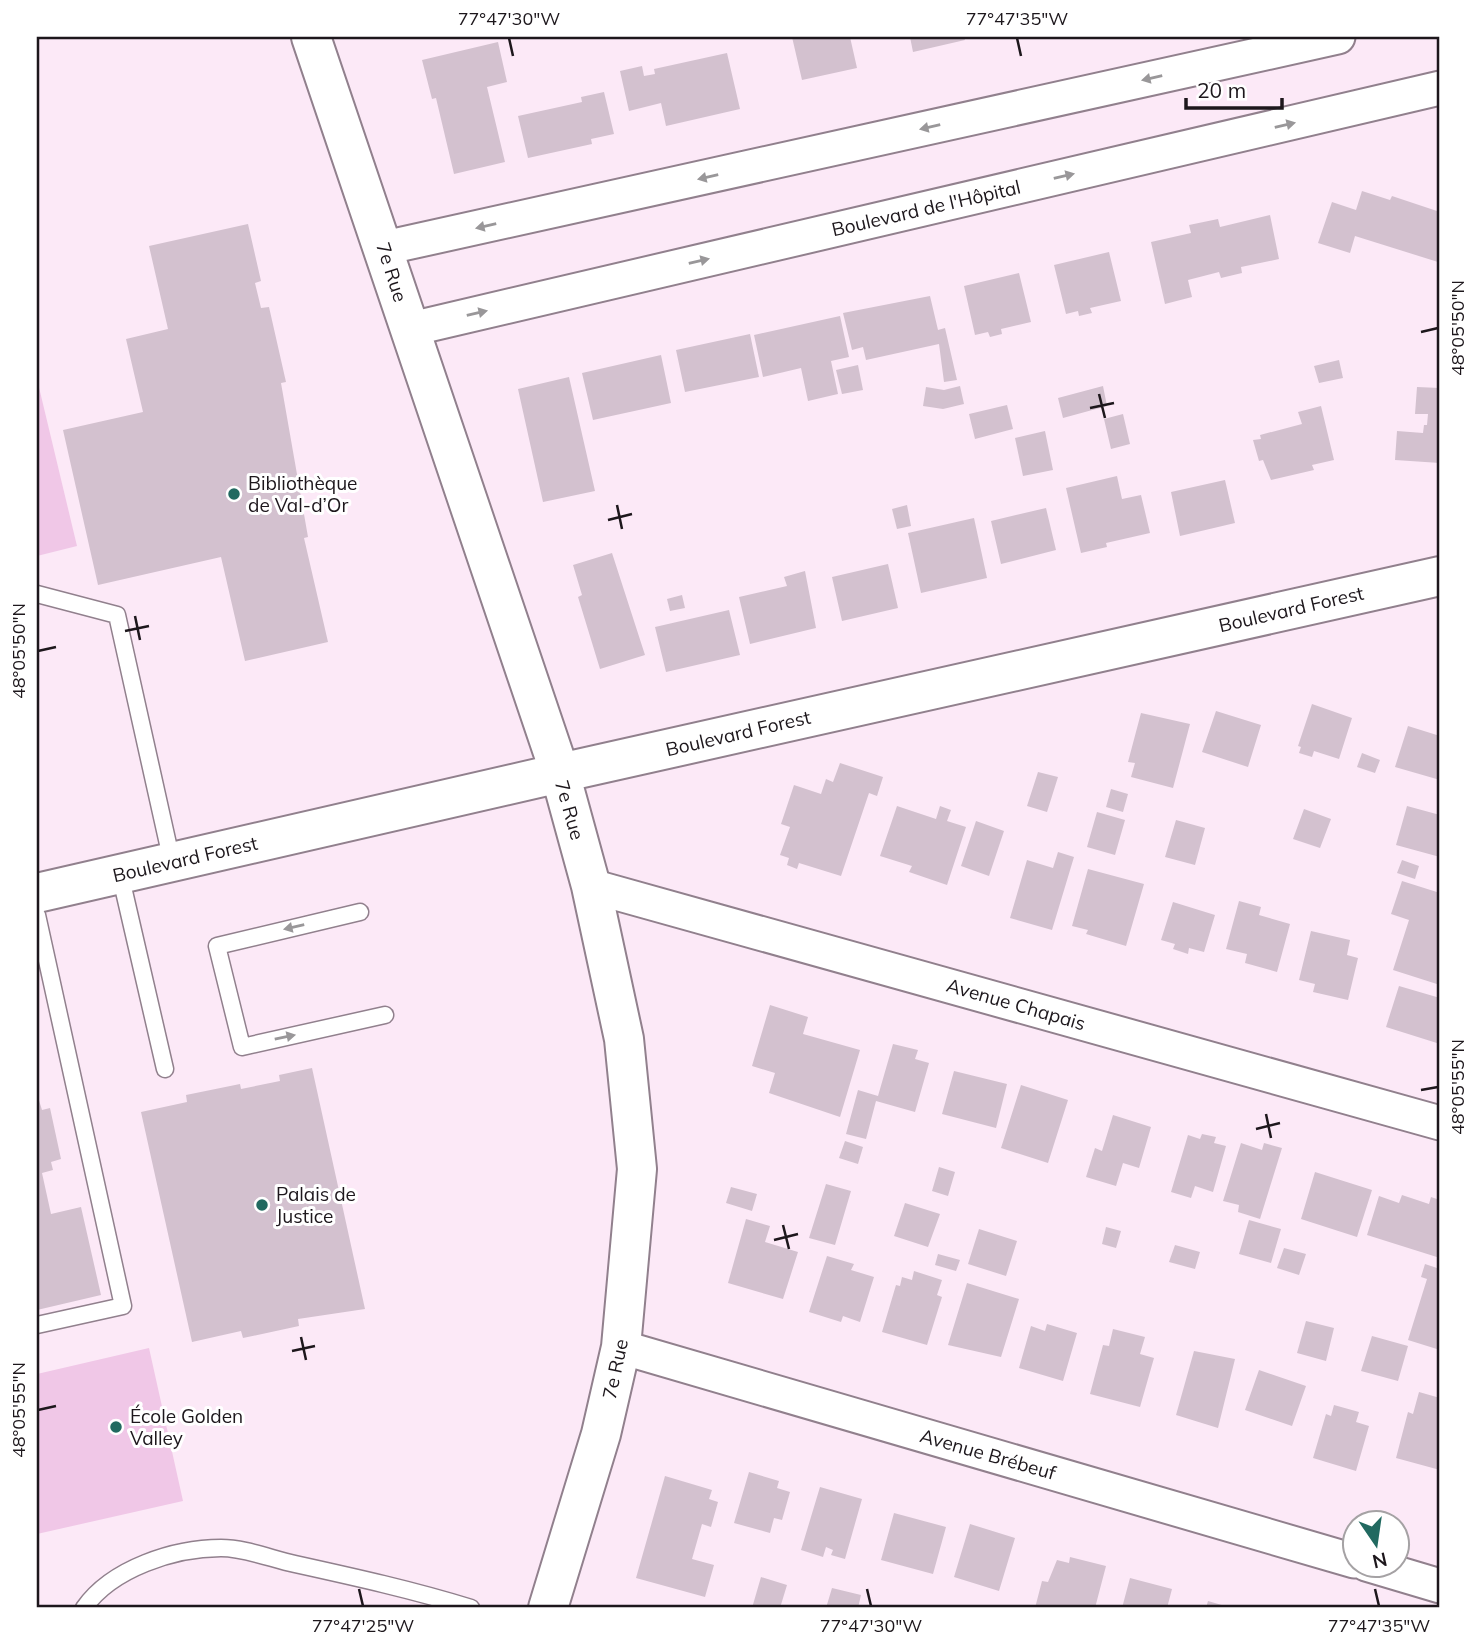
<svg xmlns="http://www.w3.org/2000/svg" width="1477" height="1645" viewBox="0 0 1477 1645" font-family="Mulish,sans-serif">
	<rect width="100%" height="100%" fill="#fce9f7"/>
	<path fill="#f0c7e7" d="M37,379L77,546L37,556Z
		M149,1348L183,1501L37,1534V1374Z"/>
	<path fill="#d3c1cf" d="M792,37H850L857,68L802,80Z
		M910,37H964L965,40L913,52Z
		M498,42L507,82L487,87L505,162L454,174L436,98L432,99L422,60Z
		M727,53L740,109L666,126L661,103L629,111L620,71L642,66L644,76L655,74L654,69Z
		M604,92L614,134L591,139L592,144L528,158L518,116L582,102L581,97Z
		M1362,191L1390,200L1392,196L1440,212L1438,262L1355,236L1350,253L1318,243L1332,202L1356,210Z
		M1270,215L1279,259L1241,267L1242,273L1221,278L1219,272L1188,280L1192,297L1165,304L1151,242L1191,233L1189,225L1218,219L1220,227Z
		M248,224L261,281L255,283L261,308L269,307L286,382L281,383L308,537L304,538L328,642L245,661L221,557L98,585L63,430L143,412L126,339L168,329L149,246Z
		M1109,252L1121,301L1090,308L1092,313L1079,316L1078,311L1066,314L1054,265Z
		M1019,273L1031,322L1001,329L1002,334L990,337L988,332L975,335L964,286Z
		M930,296L938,330L945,328L957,380L944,382L939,344L866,360L863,347L852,350L843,313Z
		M840,316L849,357L831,361L838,394L808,401L801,368L763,377L754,335Z
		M750,334L759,377L685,392L676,350Z
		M661,355L671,403L593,420L582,373Z
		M1339,360L1343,378L1319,383L1314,366Z
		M858,365L863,390L842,394L836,370Z
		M569,377L595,491L543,502L518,389Z
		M960,386L964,404L943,409L923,406L926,387L944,390Z
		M1103,386L1107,406L1063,418L1058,398Z
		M1417,387L1440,388V463L1395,460L1397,431L1423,433L1424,425H1427L1428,414H1415Z
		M1007,405L1013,429L975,439L969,414Z
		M1321,406L1334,460L1312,465L1314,470L1271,480L1263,460L1259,461L1253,440L1261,439L1260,435L1302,424L1298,412Z
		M1123,414L1130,444L1111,449L1104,419Z
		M1045,431L1053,470L1023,476L1015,438Z
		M1117,476L1122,499L1141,495L1150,533L1106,543L1107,547L1081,553L1066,488Z
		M1225,480L1235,523L1180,536L1171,492Z
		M907,505L911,526L897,529L892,509Z
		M1046,508L1056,550L1001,564L991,521Z
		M974,518L987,578L921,593L908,533Z
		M612,553L645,655L600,669L578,597L582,595L573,565Z
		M888,564L898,608L842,621L832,577Z
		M805,571L816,628L750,644L739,597L787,586L784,577Z
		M682,595L685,608L670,611L667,599Z
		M729,610L740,655L666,672L655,627Z
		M1312,704L1352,718L1339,759L1314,751L1312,757L1299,753L1301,747L1298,746Z
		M1216,711L1261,725L1248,767L1202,752Z
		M1141,713L1190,724L1173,788L1131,777L1135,763L1128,762Z
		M1408,726L1440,736V780L1395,767Z
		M1362,753L1380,760L1375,773L1357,767Z
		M840,763L883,777L877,796L869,793L841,876L799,863L797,869L787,865L789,858L780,855L790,827L781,824L794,785L821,794L826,779L833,782Z
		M1038,772L1058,777L1047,812L1027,806Z
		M1111,789L1128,794L1123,812L1106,807Z
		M897,806L936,819L940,806L951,810L947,821L966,827L947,885L909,872L912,866L880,856Z
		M1407,806L1440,815V857L1396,845Z
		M1304,809L1331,819L1320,848L1293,839Z
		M1097,812L1125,820L1115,855L1087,847Z
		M1176,820L1205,828L1195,865L1165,857Z
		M976,821L1004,831L989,876L961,866Z
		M1058,852L1074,857L1052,930L1010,918L1027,860L1053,868Z
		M1402,860L1419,866L1415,879L1397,873Z
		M1088,869L1144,884L1126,946L1086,934L1088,930L1072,926Z
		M1402,881L1440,893V985L1393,970L1409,920L1391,914Z
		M1239,901L1261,907L1259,915L1290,924L1277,972L1245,963L1247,954L1226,949Z
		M1173,902L1215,915L1204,952L1189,948L1188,954L1173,949L1175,944L1161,940Z
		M1311,931L1350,940L1347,955L1358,958L1348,1000L1313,992L1315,984L1299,980Z
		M1399,986L1440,998V1044L1386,1027Z
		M770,1005L808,1017L803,1034L860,1050L840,1117L769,1093L775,1073L752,1066Z
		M893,1044L918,1050L915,1059L929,1063L915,1112L876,1101L866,1139L846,1134L858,1090L878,1096Z
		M312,1068L365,1309L298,1319L299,1326L243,1338L241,1331L192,1342L141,1112L187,1102L186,1095L240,1084L241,1089L280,1081L279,1075Z
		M954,1071L1007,1084L996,1128L942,1114Z
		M1021,1085L1068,1100L1048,1163L1001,1148Z
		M37,1094L42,1110L50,1108L61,1159L51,1162L53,1170L42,1173L51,1214L81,1207L101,1295L37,1310Z
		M1113,1115L1151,1127L1139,1168L1123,1163L1116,1186L1086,1177L1095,1148L1102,1151Z
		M1202,1134L1216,1137L1214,1143L1226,1146L1213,1192L1195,1186L1191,1198L1171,1192L1188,1135L1200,1139Z
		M845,1141L863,1147L858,1164L839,1158Z
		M1241,1143L1262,1150L1264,1143L1282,1148L1260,1219L1238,1212L1239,1205L1223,1201Z
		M939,1167L955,1172L948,1196L932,1191Z
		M1315,1172L1372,1190L1357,1237L1301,1219Z
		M826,1184L851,1191L835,1245L809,1238Z
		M731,1187L757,1194L752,1211L726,1203Z
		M1402,1195L1429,1204L1431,1197L1440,1200V1258L1367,1235L1379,1196L1399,1203Z
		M905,1203L940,1214L928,1247L894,1236Z
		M746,1219L770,1226L765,1242L798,1252L783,1299L728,1283Z
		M1249,1220L1281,1229L1271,1263L1239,1254Z
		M1106,1227L1121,1231L1116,1248L1102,1244Z
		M979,1229L1017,1241L1006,1276L968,1264Z
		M1175,1245L1200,1252L1195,1269L1169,1262Z
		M1284,1248L1306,1254L1299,1275L1277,1268Z
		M938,1254L960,1260L956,1271L935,1265Z
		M827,1256L854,1264L851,1270L874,1277L860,1322L843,1316L841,1322L809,1312Z
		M1425,1264L1440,1269V1350L1408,1340L1427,1279L1421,1277Z
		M914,1271L942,1280L937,1295L942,1297L927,1345L882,1332L896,1285L900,1286L902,1277L912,1280Z
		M967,1283L1019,1299L1001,1357L948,1345Z
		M1306,1321L1334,1328L1326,1361L1297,1353Z
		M1047,1324L1077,1333L1063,1381L1019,1368L1031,1326L1045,1331Z
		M1113,1329L1145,1337L1140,1354L1154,1358L1140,1407L1090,1394L1103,1345L1109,1346Z
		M1372,1336L1408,1346L1398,1381L1361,1371Z
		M1194,1351L1235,1359L1218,1428L1176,1415Z
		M1259,1370L1306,1386L1292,1426L1245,1410Z
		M1419,1392L1440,1398V1470L1396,1458L1408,1412L1413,1414Z
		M1334,1405L1359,1412L1356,1422L1369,1426L1356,1471L1313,1458L1326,1414L1331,1416Z
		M749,1472L779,1481L777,1488L790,1492L782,1520L774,1518L770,1533L734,1523Z
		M665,1476L712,1490L709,1499L718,1502L711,1527L702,1524L692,1559L714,1565L705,1597L636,1578Z
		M820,1487L862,1499L845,1559L831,1555L833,1550L826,1547L823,1557L801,1550Z
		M894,1513L946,1527L933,1574L881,1560Z
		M970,1524L1015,1538L999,1591L954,1577Z
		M1070,1557L1106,1566L1095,1608H1035L1042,1581L1048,1582L1057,1560L1069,1563Z
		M761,1577L787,1585L780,1608H752Z
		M1130,1578L1172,1589L1167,1608H1122Z
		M832,1588L861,1595L858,1608H826Z
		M1208,1601L1232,1608H1206Z"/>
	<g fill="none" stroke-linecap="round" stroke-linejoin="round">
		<g stroke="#91808d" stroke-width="19">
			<path id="service" d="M37,594L117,615L172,862
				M120,874L165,1069
				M360,912L217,946L242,1047L385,1015
				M37,915L123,1306L37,1325
				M84,1608C112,1568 175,1548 221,1548C245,1548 272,1559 295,1564C354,1577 413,1590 471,1608"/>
		</g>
		<g stroke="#91808d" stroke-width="37">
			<path id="minor" d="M384,248L1338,37
				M411,329L1440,88
				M591,886L1440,1123
				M621,1347L1354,1561
				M1366,1564L1440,1586"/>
		</g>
		<g stroke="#91808d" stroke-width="42">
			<path id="tertiary" d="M311,37L560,773L591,886L624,1039L637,1169L621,1347L601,1434L548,1608
				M37,893L560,773L1440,576"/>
		</g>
		<use href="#service" stroke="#fff" stroke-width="16"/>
		<use href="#minor" stroke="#fff" stroke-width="33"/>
		<use href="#tertiary" stroke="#fff" stroke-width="38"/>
	</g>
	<defs><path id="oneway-solid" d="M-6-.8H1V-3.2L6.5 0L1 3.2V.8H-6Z" transform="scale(1.75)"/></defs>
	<g fill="#999799">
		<use href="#oneway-solid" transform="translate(1152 78) rotate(167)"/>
		<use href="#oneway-solid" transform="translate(1285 125) rotate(-13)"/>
		<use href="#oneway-solid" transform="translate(930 127) rotate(167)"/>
		<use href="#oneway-solid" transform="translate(1064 176) rotate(-13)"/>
		<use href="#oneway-solid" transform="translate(708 177) rotate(167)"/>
		<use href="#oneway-solid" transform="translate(486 226) rotate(167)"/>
		<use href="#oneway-solid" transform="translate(699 261) rotate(-13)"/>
		<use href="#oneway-solid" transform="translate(477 313) rotate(-13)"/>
		<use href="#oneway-solid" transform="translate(294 927) rotate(167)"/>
		<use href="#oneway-solid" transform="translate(285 1037) rotate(-12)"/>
	</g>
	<path fill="none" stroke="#1d171c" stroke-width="2.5" d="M509,38L513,56M1017,38L1021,56M1421,332L1438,328M1099,394L1105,418M1090,408L1114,403M617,505L622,529M608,520L632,514M135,616L140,640M125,631L149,626M38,651L56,647M1421,1090L1438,1087M1266,1114L1271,1138M1256,1129L1280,1123M783,1225L789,1249M774,1240L798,1234M301,1337L306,1360M292,1351L315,1346M38,1410L56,1406M359,1589L363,1606M867,1589L871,1606M1375,1589L1379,1606"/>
	<g fill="#216960" stroke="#fff" stroke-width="2.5">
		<circle cx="234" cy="494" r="7"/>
		<circle cx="262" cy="1205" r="7"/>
		<circle cx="116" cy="1427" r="7"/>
	</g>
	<g text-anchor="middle" stroke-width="6" stroke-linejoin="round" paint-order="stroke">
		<g font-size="19" fill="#1d171c" stroke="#fff">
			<text transform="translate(926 208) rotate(-13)" y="7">Boulevard de l'Hôpital</text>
			<text transform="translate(392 272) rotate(72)" y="7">7e Rue</text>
			<text transform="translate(1291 609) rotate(-13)" y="7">Boulevard Forest</text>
			<text transform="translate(738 733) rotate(-13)" y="7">Boulevard Forest</text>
			<text transform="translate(570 810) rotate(74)" y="7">7e Rue</text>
			<text transform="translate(185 859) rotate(-13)" y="7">Boulevard Forest</text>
			<text transform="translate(1016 1004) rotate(16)" y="7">Avenue Chapais</text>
			<text transform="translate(615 1369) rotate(-78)" y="7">7e Rue</text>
			<text transform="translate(988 1454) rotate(16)" y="7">Avenue Brébeuf</text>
		</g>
		<g font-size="19" fill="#1d171c" stroke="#fff" text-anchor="start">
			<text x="248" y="490">Bibliothèque<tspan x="248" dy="22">de Val-d’Or</tspan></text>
			<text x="276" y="1201">Palais de<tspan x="276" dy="22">Justice</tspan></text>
			<text x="130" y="1423">École Golden<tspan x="130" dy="22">Valley</tspan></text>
		</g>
	</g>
	<rect width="1477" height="1645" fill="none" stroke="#ffffff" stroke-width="77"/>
	<g transform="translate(1376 1544) rotate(167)"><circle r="33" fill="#ffffff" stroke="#a5a2a4" stroke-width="2"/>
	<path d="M0-5L12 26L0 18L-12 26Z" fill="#216960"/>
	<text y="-10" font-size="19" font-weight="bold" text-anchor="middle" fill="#1d171c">N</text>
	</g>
	<path d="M1186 98v10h96v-10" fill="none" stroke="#1d171c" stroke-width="3.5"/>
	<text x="1197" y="98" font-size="21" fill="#1d171c" stroke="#ffffff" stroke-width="5" paint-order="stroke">20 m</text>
	<rect x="38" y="38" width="1400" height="1568" fill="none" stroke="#1d171c" stroke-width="2.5"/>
	<g font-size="18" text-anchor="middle" fill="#1d171c">
		<text x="509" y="25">77°47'30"W</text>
		<text x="1017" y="25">77°47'35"W</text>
		<text transform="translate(1458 328) rotate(-90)" y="6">48°05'50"N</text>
		<text transform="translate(19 651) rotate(-90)" y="6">48°05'50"N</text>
		<text transform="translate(1458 1087) rotate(-90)" y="6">48°05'55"N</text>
		<text transform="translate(19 1410) rotate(-90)" y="6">48°05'55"N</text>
		<text x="363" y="1632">77°47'25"W</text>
		<text x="871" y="1632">77°47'30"W</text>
		<text x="1379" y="1632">77°47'35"W</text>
	</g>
</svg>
